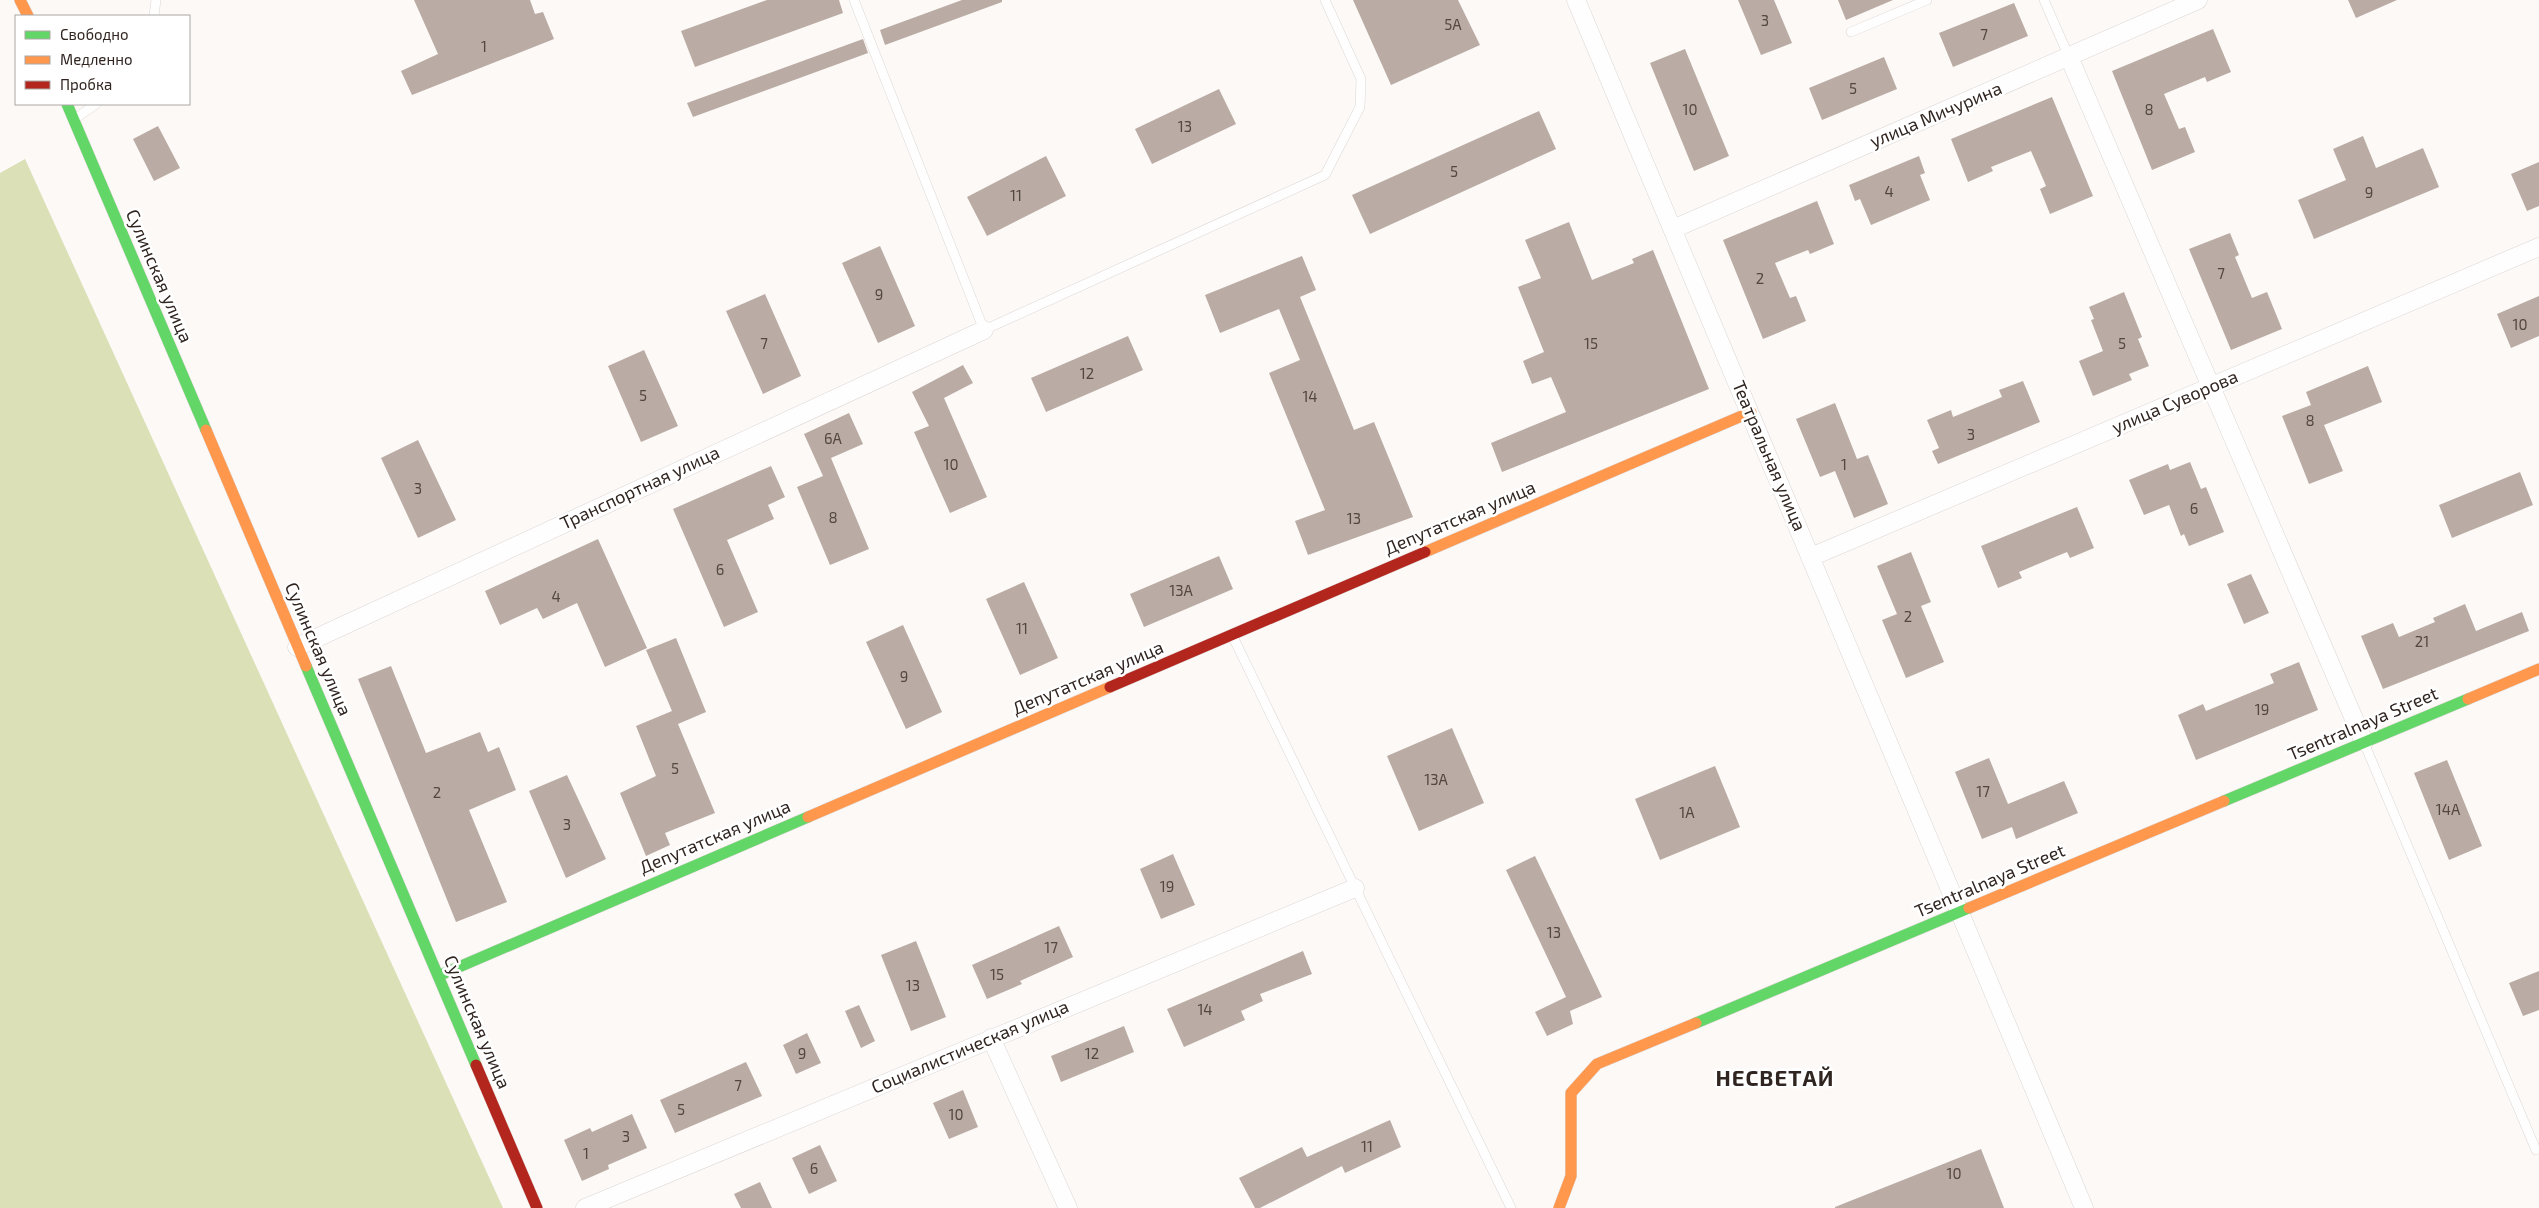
<svg xmlns="http://www.w3.org/2000/svg" width="2539" height="1208" viewBox="0 0 2539 1208" font-family="'Exo 2',sans-serif">
	<rect width="100%" height="100%" fill="#fcf9f7"/>
	<path fill="#dbe0b6" d="M25,159L503,1208H0V173Z"/>
	<path fill="#baaca4" d="M414,0H530L535,14L543,12L554,39L412,95L401,71L438,54Z
		M767,0H839L843,13L695,67L681,31Z
		M962,0H1002V2L885,45L880,30Z
		M1353,0H1458L1480,45L1391,85Z
		M1738,0H1774L1792,43L1761,55Z
		M1838,0H1893L1846,20Z
		M2348,0H2397L2356,18Z
		M2014,3L2028,36L1953,67L1939,33Z
		M2213,29L2231,72L2207,82L2205,77L2164,94L2179,129L2185,127L2195,152L2152,170L2112,71Z
		M863,39L868,53L693,117L687,103Z
		M1685,49L1729,156L1694,171L1650,63Z
		M1884,57L1897,89L1822,120L1809,88Z
		M1219,89L1236,124L1152,164L1135,129Z
		M2052,97L2093,196L2050,214L2040,189L2046,186L2031,151L1991,167L1993,171L1968,182L1951,139Z
		M1539,111L1556,149L1370,234L1352,195Z
		M158,126L180,168L154,181L133,139Z
		M2363,136L2376,168L2423,148L2439,187L2314,239L2298,200L2346,180L2333,149Z
		M1046,156L1066,196L987,236L967,197Z
		M1919,156L1925,173L1920,175L1930,200L1871,225L1860,199L1855,201L1849,185Z
		M2539,162V206L2527,211L2511,174Z
		M1817,201L1834,244L1810,254L1808,250L1775,263L1790,298L1796,296L1806,321L1763,339L1723,240Z
		M1569,222L1592,280L1634,263L1632,259L1653,250L1709,389L1502,472L1491,443L1566,412L1551,377L1532,384L1523,361L1544,352L1518,287L1541,278L1525,240Z
		M2230,233L2239,255L2235,257L2252,298L2267,292L2282,329L2231,350L2189,249Z
		M880,246L915,326L878,343L842,263Z
		M1302,256L1316,290L1300,297L1354,430L1374,422L1413,517L1308,555L1295,521L1325,510L1269,373L1300,360L1279,309L1220,333L1205,295Z
		M2124,292L2142,337L2138,339L2149,366L2129,374L2132,380L2093,396L2079,361L2103,351L2091,320L2094,319L2089,307Z
		M765,294L801,376L763,394L726,311Z
		M2539,296V336L2511,348L2497,314Z
		M1128,336L1143,370L1046,412L1031,378Z
		M644,350L678,426L641,442L608,366Z
		M963,365L973,383L944,398L987,497L950,513L914,432L929,426L912,392Z
		M2368,366L2382,402L2324,425L2343,471L2309,484L2282,416L2311,405L2306,392Z
		M2023,381L2040,422L1938,464L1932,451L1939,448L1927,420L1951,410L1953,417L2002,397L1999,390Z
		M1835,403L1857,459L1868,455L1888,504L1854,518L1835,471L1820,477L1796,419Z
		M849,413L863,444L831,458L869,549L830,565L797,487L823,476L804,434Z
		M418,440L456,520L418,538L381,458Z
		M2190,462L2201,489L2206,487L2224,532L2189,546L2184,534L2181,536L2169,505L2144,515L2129,480L2168,464L2170,470Z
		M771,466L785,497L768,505L774,519L727,540L758,612L724,627L673,509Z
		M2520,472L2533,505L2452,538L2439,505Z
		M2077,507L2094,548L2070,558L2067,552L2019,572L2022,578L1998,588L1981,546Z
		M598,539L647,648L605,667L577,603L543,619L537,608L500,625L485,591Z
		M1911,552L1931,602L1921,606L1944,662L1906,678L1882,620L1897,614L1877,566Z
		M1219,556L1233,589L1144,627L1130,594Z
		M2251,574L2269,613L2244,624L2227,584Z
		M1024,582L1058,658L1020,675L986,599Z
		M2465,604L2476,631L2522,612L2529,631L2383,689L2361,636L2393,623L2399,637L2435,622L2433,618Z
		M903,625L942,712L906,729L866,642Z
		M676,638L706,712L678,724L715,813L665,833L670,845L646,856L620,793L656,776L636,726L672,711L646,650Z
		M2299,662L2318,710L2196,760L2178,715L2203,704L2206,711L2274,683L2270,674Z
		M391,666L426,753L480,732L488,752L499,747L516,790L469,810L507,902L456,922L358,679Z
		M1452,728L1484,803L1419,831L1387,756Z
		M1989,758L2008,804L2064,781L2078,813L2016,839L2012,827L1982,839L1955,772Z
		M2447,760L2482,846L2449,860L2414,773Z
		M1715,766L1740,827L1660,860L1635,799Z
		M567,775L606,859L566,878L529,791Z
		M1173,854L1195,905L1161,919L1140,869Z
		M1535,856L1602,997L1570,1011L1573,1024L1547,1036L1535,1012L1566,997L1506,870Z
		M1059,926L1073,957L1020,981L1022,984L987,999L972,965Z
		M916,941L946,1017L911,1031L881,955Z
		M1303,951L1312,974L1260,994L1263,1001L1241,1011L1245,1020L1184,1047L1167,1009Z
		M2539,971V1010L2523,1016L2509,983Z
		M859,1005L875,1041L861,1048L845,1011Z
		M1124,1026L1134,1052L1061,1082L1051,1056Z
		M807,1033L821,1063L796,1074L783,1045Z
		M746,1062L762,1096L675,1133L660,1100Z
		M963,1090L978,1127L949,1139L933,1103Z
		M632,1114L647,1148L608,1165L609,1169L582,1181L564,1140L590,1128L592,1132Z
		M1390,1120L1401,1147L1345,1173L1342,1166L1260,1208H1255L1239,1178L1302,1147L1307,1157Z
		M820,1145L837,1181L809,1194L792,1158Z
		M1981,1149L2004,1208H1835V1207Z
		M760,1182L772,1208H741L734,1194Z"/>
	<g fill="none" stroke-linecap="round" stroke-linejoin="round">
		<g stroke="#ddd6d3" stroke-width="10">
			<path id="lane" d="M854,0L984,330L1325,175L1360,107L1361,79L1325,0
				M2044,0L2069,57
				M154,16L156,0
				M1851,32L1927,0
				M76,118L96,104
				M1233,637L1511,1208
				M2365,745L2536,1150"/>
		</g>
		<g stroke="#ddd6d3" stroke-width="19">
			<path id="street" d="M1576,0L2084,1208
				M2069,57L2364,742
				M1673,229L2198,0
				M1811,557L2539,247
				M297,647L984,330
				M991,1038L1068,1208
				M585,1208L1355,888"/>
		</g>
		<g stroke="#ddd6d3" stroke-width="12">
			<path id="fast" d="M67,104L206,430
				M306,666L476,1065
				M2224,801L2468,699
				M438,976L808,817
				M1696,1023L1969,908"/>
		</g>
		<g stroke="#ddd6d3" stroke-width="12">
			<path id="slow" d="M20,0L28,16
				M206,430L306,666
				M1425,552L1751,412
				M2468,699L2539,669
				M808,817L1110,687
				M1969,908L2224,801
				M1559,1208L1571,1176V1093L1597,1064L1696,1023"/>
		</g>
		<g stroke="#ddd6d3" stroke-width="12">
			<path id="jam" d="M1110,687L1425,552
				M476,1065L537,1208"/>
		</g>
		<use href="#lane" stroke="#fffefe" stroke-width="9"/>
		<use href="#street" stroke="#fffefe" stroke-width="18"/>
		<use href="#fast" stroke="#63d668" stroke-width="11"/>
		<use href="#slow" stroke="#ff974d" stroke-width="11"/>
		<use href="#jam" stroke="#b3261e" stroke-width="11"/>
	</g>
	<g text-anchor="middle" stroke-width="5" stroke-linejoin="round" paint-order="stroke">
		<g font-size="15" fill="#524741">
			<text x="1765" y="26">3</text>
			<text x="1453" y="30">5А</text>
			<text x="1984" y="40">7</text>
			<text x="484" y="52">1</text>
			<text x="1853" y="94">5</text>
			<text x="1690" y="115">10</text>
			<text x="2149" y="115">8</text>
			<text x="1185" y="132">13</text>
			<text x="1454" y="177">5</text>
			<text x="1889" y="197">4</text>
			<text x="2369" y="198">9</text>
			<text x="1016" y="201">11</text>
			<text x="2221" y="279">7</text>
			<text x="1760" y="284">2</text>
			<text x="879" y="300">9</text>
			<text x="2520" y="330">10</text>
			<text x="764" y="349">7</text>
			<text x="1591" y="349">15</text>
			<text x="2122" y="349">5</text>
			<text x="1087" y="379">12</text>
			<text x="643" y="401">5</text>
			<text x="1310" y="402">14</text>
			<text x="2310" y="426">8</text>
			<text x="1971" y="440">3</text>
			<text x="833" y="444">6А</text>
			<text x="951" y="470">10</text>
			<text x="1844" y="470">1</text>
			<text x="418" y="494">3</text>
			<text x="2194" y="514">6</text>
			<text x="833" y="523">8</text>
			<text x="1354" y="524">13</text>
			<text x="720" y="575">6</text>
			<text x="1181" y="596">13А</text>
			<text x="556" y="602">4</text>
			<text x="1908" y="622">2</text>
			<text x="1022" y="634">11</text>
			<text x="2422" y="647">21</text>
			<text x="904" y="682">9</text>
			<text x="2262" y="715">19</text>
			<text x="675" y="774">5</text>
			<text x="1436" y="785">13А</text>
			<text x="1983" y="797">17</text>
			<text x="437" y="798">2</text>
			<text x="2448" y="815">14А</text>
			<text x="1687" y="818">1А</text>
			<text x="567" y="830">3</text>
			<text x="1167" y="892">19</text>
			<text x="1554" y="938">13</text>
			<text x="1051" y="953">17</text>
			<text x="997" y="980">15</text>
			<text x="913" y="991">13</text>
			<text x="1205" y="1015">14</text>
			<text x="802" y="1059">9</text>
			<text x="1092" y="1059">12</text>
			<text x="738" y="1091">7</text>
			<text x="681" y="1115">5</text>
			<text x="956" y="1120">10</text>
			<text x="626" y="1142">3</text>
			<text x="1367" y="1152">11</text>
			<text x="586" y="1159">1</text>
			<text x="814" y="1174">6</text>
			<text x="1954" y="1179">10</text>
		</g>
		<g font-size="18" fill="#302520" stroke="#fff">
			<text transform="translate(1936 115) rotate(-23)" y="6">улица Мичурина</text>
			<text transform="translate(159 276) rotate(67)" y="6">Сулинская улица</text>
			<text transform="translate(2175 402) rotate(-23)" y="6">улица Суворова</text>
			<text transform="translate(1769 456) rotate(67)" y="6">Театральная улица</text>
			<text transform="translate(640 488) rotate(-25)" y="6">Транспортная улица</text>
			<text transform="translate(1460 518) rotate(-23)" y="6">Депутатская улица</text>
			<text transform="translate(318 649) rotate(67)" y="6">Сулинская улица</text>
			<text transform="translate(1088 678) rotate(-23)" y="6">Депутатская улица</text>
			<text transform="translate(2363 724) rotate(-23)" y="6">Tsentralnaya Street</text>
			<text transform="translate(715 837) rotate(-23)" y="6">Депутатская улица</text>
			<text transform="translate(1990 881) rotate(-23)" y="6">Tsentralnaya Street</text>
			<text transform="translate(477 1022) rotate(67)" y="6">Сулинская улица</text>
			<text transform="translate(970 1047) rotate(-23)" y="6">Социалистическая улица</text>
		</g>
		<g font-size="22" font-weight="bold" letter-spacing="1" fill="#302520" stroke="#fff">
			<text x="1775" y="1086">НЕСВЕТАЙ</text>
		</g>
	</g>
	<rect x="15" y="15" width="175" height="90" fill="#ffffff" stroke="#aca8a6"/>
	<rect x="25" y="31" width="25" height="8" fill="#63d668" stroke="#aca8a6"/>
	<text x="60" y="40" font-size="15" fill="#302520">Свободно</text>
	<rect x="25" y="56" width="25" height="8" fill="#ff974d" stroke="#aca8a6"/>
	<text x="60" y="65" font-size="15" fill="#302520">Медленно</text>
	<rect x="25" y="81" width="25" height="8" fill="#b3261e" stroke="#aca8a6"/>
	<text x="60" y="90" font-size="15" fill="#302520">Пробка</text>
</svg>
